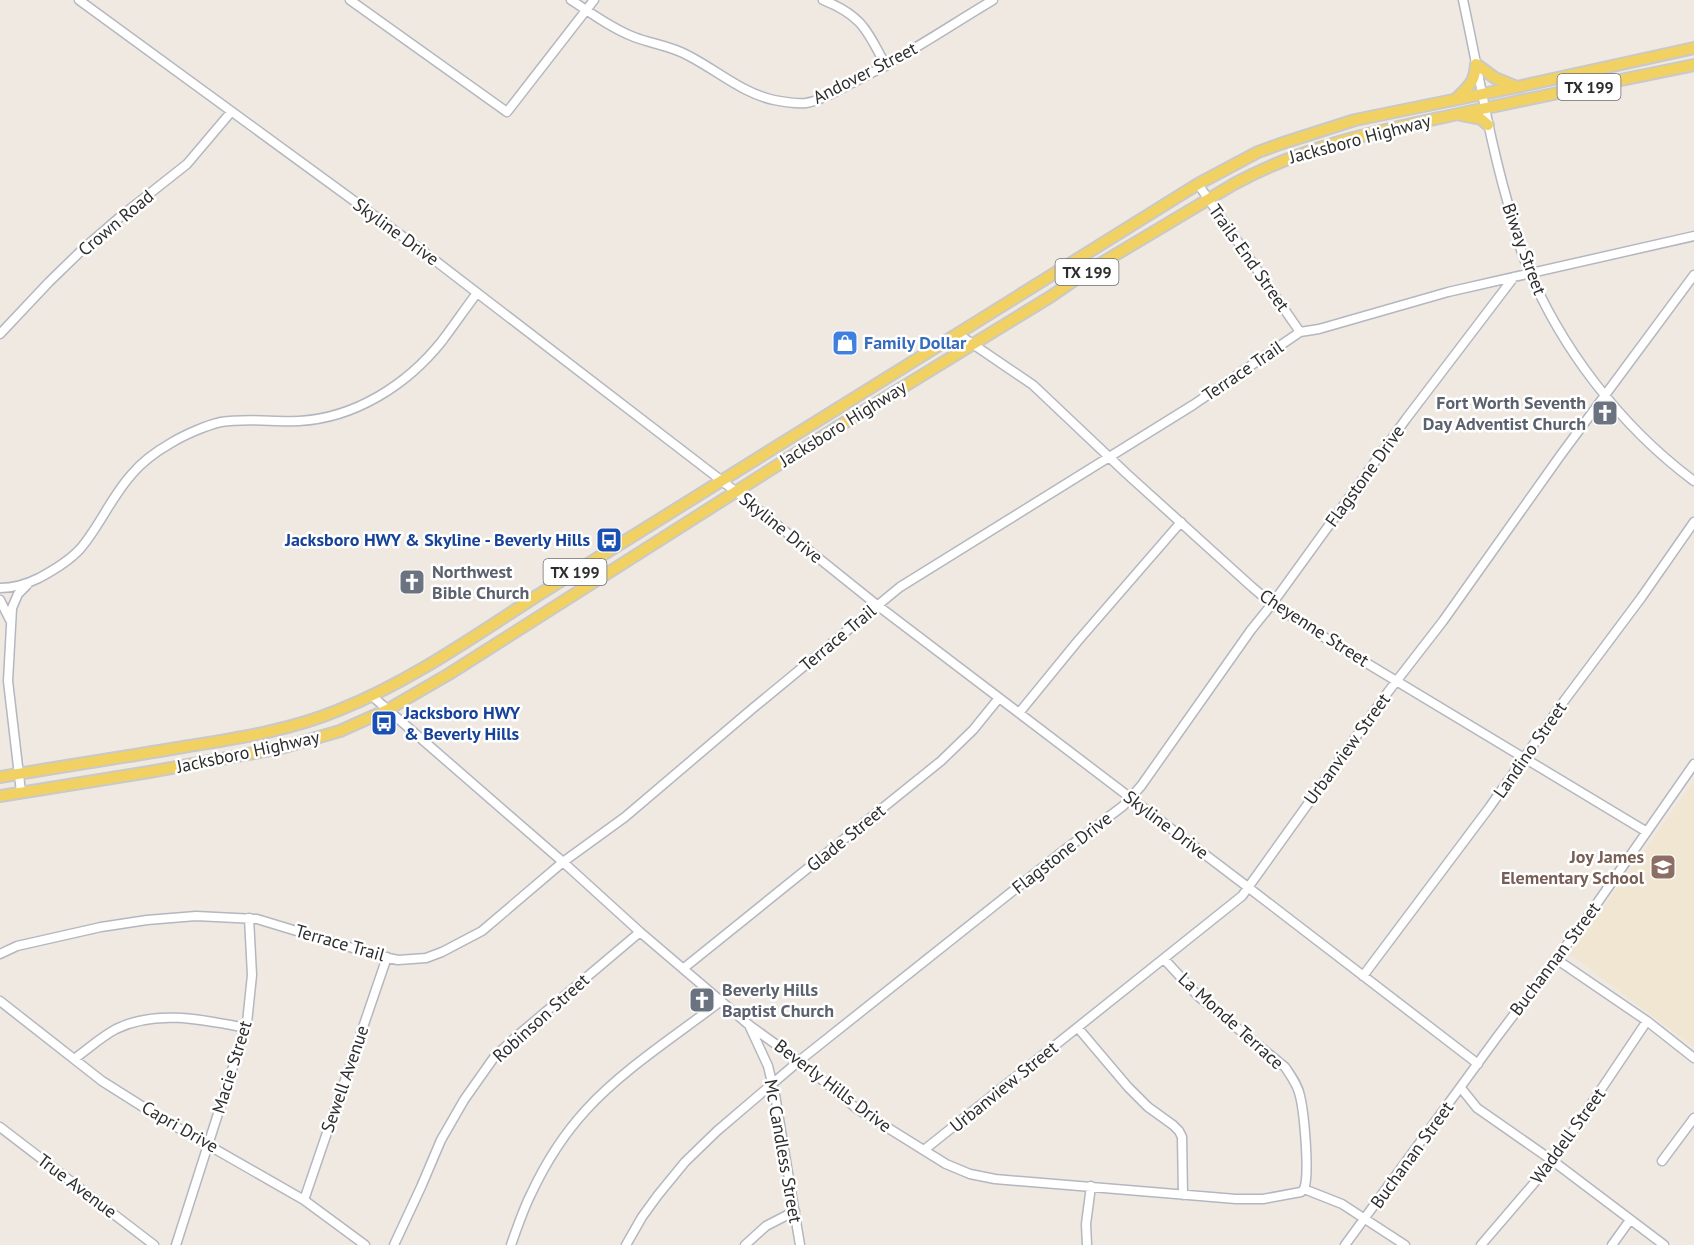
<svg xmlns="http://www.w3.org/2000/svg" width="1694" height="1245" viewBox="0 0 1694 1245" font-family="'PT Sans',sans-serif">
	<rect width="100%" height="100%" fill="#efe9e1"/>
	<path fill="#f0e6d1" d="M1694,781V1047L1570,954Z"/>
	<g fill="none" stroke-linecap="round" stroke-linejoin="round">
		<g stroke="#b4b7c1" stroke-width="11">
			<path id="minor" d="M79,0L424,252L735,491L877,605L1249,888L1478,1064
				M350,0L507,112L594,0
				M571,0C591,13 611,28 634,37C652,44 672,46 689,56C718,71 742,93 774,100C784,102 795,104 806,103C822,100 837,91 852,83C901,59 946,28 993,0
				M823,0C863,16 867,31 886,66
				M1463,0C1479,73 1490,146 1512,217C1516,231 1519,247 1525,261C1559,346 1620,426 1694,481
				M1198,184L1300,332
				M0,334L49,282L83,249L120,217L187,164L231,112
				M958,334L1033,385L1127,474L1252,587L1272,604L1335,644L1647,832
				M0,588C14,588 27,584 39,578C54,570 69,561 80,549C100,526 111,497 132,474C142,462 157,451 171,443C184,435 207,425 221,422C246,418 274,422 299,421C355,418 407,385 442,341C454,325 465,309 477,293
				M0,600L10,620
				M372,696L563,862L640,932L749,1025L799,1061L856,1108L946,1164L970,1174L995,1179L1236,1199H1263L1301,1192L1304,1189L1342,1204L1405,1245
				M1019,713L1077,642L1181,522
				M21,792L8,681L12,608L18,594L27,585
				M0,954L17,946L101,927L147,920L196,916L257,919L379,956L398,960L426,958L442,952L482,931L563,862L625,817L752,709L900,587L1193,405L1300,332L1319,329L1448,292L1694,236
				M1164,959L1199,997L1285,1067C1291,1076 1298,1085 1300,1096C1304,1112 1310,1175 1304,1189
				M1556,959L1647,1021L1694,1058
				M684,968L941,761L973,730L999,698
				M1363,976L1489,808L1564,701L1641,598L1694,522
				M0,1001L102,1081L159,1117L304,1200L365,1245
				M749,1025L768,1066L775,1095L800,1245
				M1078,1028L1128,1087L1148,1107L1173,1125L1179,1131L1182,1137L1183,1195
				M74,1059C88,1049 101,1037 116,1029C156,1009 205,1020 246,1028
				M1461,1088L1477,1108L1553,1161L1664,1245
				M0,1127L154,1245
				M924,1150L1242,896L1388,692L1443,621L1560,456L1694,275
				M1662,1161L1694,1118
				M304,1200L387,957
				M176,1245L247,1023L252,975L249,918
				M394,1245L421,1187L441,1140L464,1100L495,1056L517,1036L640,932
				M511,1245C517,1228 523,1210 531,1194C545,1164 564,1134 586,1110C622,1070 678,1034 721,1001
				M626,1245L642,1217L658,1195L685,1162L717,1131L799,1061L1058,855L1123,806L1141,786L1251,630L1272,604L1406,419L1514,277
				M745,1245L766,1226L795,1211
				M1087,1245L1086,1224L1091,1186
				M1345,1245L1497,1037L1584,922L1694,764
				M1481,1245L1553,1161L1647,1021
				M1612,1245L1630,1220"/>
		</g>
		<g stroke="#c9c9c9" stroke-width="14">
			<path id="major" d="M1476,64L1495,78L1517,87
				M1457,98C1469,86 1475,82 1476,64
				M1461,115L1481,119L1488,125
				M0,777C63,766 126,757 189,746C239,738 291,730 339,710C412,681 477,634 543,592L1198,184L1258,152L1283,143L1355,120L1517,87L1694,48
				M0,796L149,772L281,748L340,731L387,710L449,674L836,428L1050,297L1085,273L1234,184C1305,145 1380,131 1458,114C1537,97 1615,81 1694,65"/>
		</g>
		<use href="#minor" stroke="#fff" stroke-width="8"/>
		<use href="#major" stroke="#f2d163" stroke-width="10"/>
	</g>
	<defs>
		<g id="shop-square" transform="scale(1.35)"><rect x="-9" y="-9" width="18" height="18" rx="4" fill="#3f7fe0" stroke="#fff"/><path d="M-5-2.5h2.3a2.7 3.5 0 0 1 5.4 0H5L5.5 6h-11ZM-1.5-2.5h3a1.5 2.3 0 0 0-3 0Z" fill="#fff"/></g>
		<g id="church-square" transform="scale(1.35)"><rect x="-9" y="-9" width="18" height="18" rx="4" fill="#6b7280" stroke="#fff"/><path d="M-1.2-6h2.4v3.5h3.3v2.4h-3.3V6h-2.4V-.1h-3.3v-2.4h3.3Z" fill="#fff"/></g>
		<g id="bus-square" transform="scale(1.35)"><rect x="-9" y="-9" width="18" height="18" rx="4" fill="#1a4fb4" stroke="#fff"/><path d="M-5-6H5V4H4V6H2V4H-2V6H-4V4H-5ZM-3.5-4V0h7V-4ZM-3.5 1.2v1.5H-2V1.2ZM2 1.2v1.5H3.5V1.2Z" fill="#fff"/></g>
		<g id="school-square" transform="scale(1.35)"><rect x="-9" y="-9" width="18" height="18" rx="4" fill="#8d6e63" stroke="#fff"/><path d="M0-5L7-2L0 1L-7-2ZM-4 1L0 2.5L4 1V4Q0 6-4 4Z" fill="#fff"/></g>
	</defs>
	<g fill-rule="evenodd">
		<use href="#shop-square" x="845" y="343"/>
		<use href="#church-square" x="1605" y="413"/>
		<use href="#bus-square" x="609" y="540"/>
		<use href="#church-square" x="412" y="582"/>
		<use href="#bus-square" x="384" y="723"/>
		<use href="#school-square" x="1663" y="867"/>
		<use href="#church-square" x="702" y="1000"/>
	</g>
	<g text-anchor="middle" stroke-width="5" stroke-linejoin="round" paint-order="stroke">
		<g fill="#fff" stroke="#6d6d6d" stroke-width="1.5">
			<rect x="1557.5" y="74" width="63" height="26" rx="4.5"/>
			<rect x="1055.5" y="259" width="63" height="26" rx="4.5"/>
			<rect x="543.5" y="559" width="63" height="26" rx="4.5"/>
		</g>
		<g font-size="16" font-weight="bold" fill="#2e2e2e">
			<text x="1589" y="93">TX 199</text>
			<text x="1087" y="278">TX 199</text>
			<text x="575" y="578">TX 199</text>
		</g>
		<g font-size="18" fill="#2e2e2e" stroke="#fff">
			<text transform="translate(865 73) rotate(-27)" y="6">Andover Street</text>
			<text transform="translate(1360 139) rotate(-15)" y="6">Jacksboro Highway</text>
			<text transform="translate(116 223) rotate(-40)" y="6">Crown Road</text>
			<text transform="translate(396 232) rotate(36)" y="6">Skyline Drive</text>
			<text transform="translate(1524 249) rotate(70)" y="6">Biway Street</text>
			<text transform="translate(1249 258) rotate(55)" y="6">Trails End Street</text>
			<text transform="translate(1243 371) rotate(-34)" y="6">Terrace Trail</text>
			<text transform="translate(843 424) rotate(-32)" y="6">Jacksboro Highway</text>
			<text transform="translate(1365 476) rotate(-54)" y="6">Flagstone Drive</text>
			<text transform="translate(781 528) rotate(39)" y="6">Skyline Drive</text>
			<text transform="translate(1314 628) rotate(33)" y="6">Cheyenne Street</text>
			<text transform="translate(838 638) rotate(-40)" y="6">Terrace Trail</text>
			<text transform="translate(1347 749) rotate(-54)" y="6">Urbanview Street</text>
			<text transform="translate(1530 750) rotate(-55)" y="6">Landino Street</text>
			<text transform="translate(248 752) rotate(-12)" y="6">Jacksboro Highway</text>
			<text transform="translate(1166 825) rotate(37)" y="6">Skyline Drive</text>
			<text transform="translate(846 838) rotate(-39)" y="6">Glade Street</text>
			<text transform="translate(1062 853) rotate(-38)" y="6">Flagstone Drive</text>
			<text transform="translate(340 943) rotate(16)" y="6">Terrace Trail</text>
			<text transform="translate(1555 959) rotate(-53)" y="6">Buchannan Street</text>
			<text transform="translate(541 1018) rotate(-42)" y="6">Robinson Street</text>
			<text transform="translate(1231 1021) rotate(42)" y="6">La Monde Terrace</text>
			<text transform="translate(232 1067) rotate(-73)" y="6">Macie Street</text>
			<text transform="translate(345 1079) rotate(-71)" y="6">Sewell Avenue</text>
			<text transform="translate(833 1086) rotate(37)" y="6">Beverly Hills Drive</text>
			<text transform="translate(1004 1087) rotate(-39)" y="6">Urbanview Street</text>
			<text transform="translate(180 1127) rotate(30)" y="6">Capri Drive</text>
			<text transform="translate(1568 1136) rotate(-54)" y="6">Waddell Street</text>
			<text transform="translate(783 1151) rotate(80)" y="6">Mc Candless Street</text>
			<text transform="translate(1412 1155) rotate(-54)" y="6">Buchanan Street</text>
			<text transform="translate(77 1186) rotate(37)" y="6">True Avenue</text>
		</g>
		<g font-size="18" font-weight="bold" fill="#366cbe" stroke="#fff" text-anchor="start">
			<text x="864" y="349">Family Dollar</text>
		</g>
		<g font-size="18" font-weight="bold" fill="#5b616d" stroke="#fff" text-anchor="start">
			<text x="1586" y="409" text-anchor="end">Fort Worth Seventh<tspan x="1586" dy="21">Day Adventist Church</tspan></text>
			<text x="432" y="578">Northwest<tspan x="432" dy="21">Bible Church</tspan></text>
			<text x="722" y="996">Beverly Hills<tspan x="722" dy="21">Baptist Church</tspan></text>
		</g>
		<g font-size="18" font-weight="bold" fill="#164399" stroke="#fff" text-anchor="end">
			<text x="590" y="546">Jacksboro HWY &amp; Skyline - Beverly Hills</text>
			<text x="404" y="719" text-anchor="start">Jacksboro HWY<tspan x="404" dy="21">&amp; Beverly Hills</tspan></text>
		</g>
		<g font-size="18" font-weight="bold" fill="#785e54" stroke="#fff" text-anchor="end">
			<text x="1644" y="863">Joy James<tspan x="1644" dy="21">Elementary School</tspan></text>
		</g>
	</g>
</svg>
